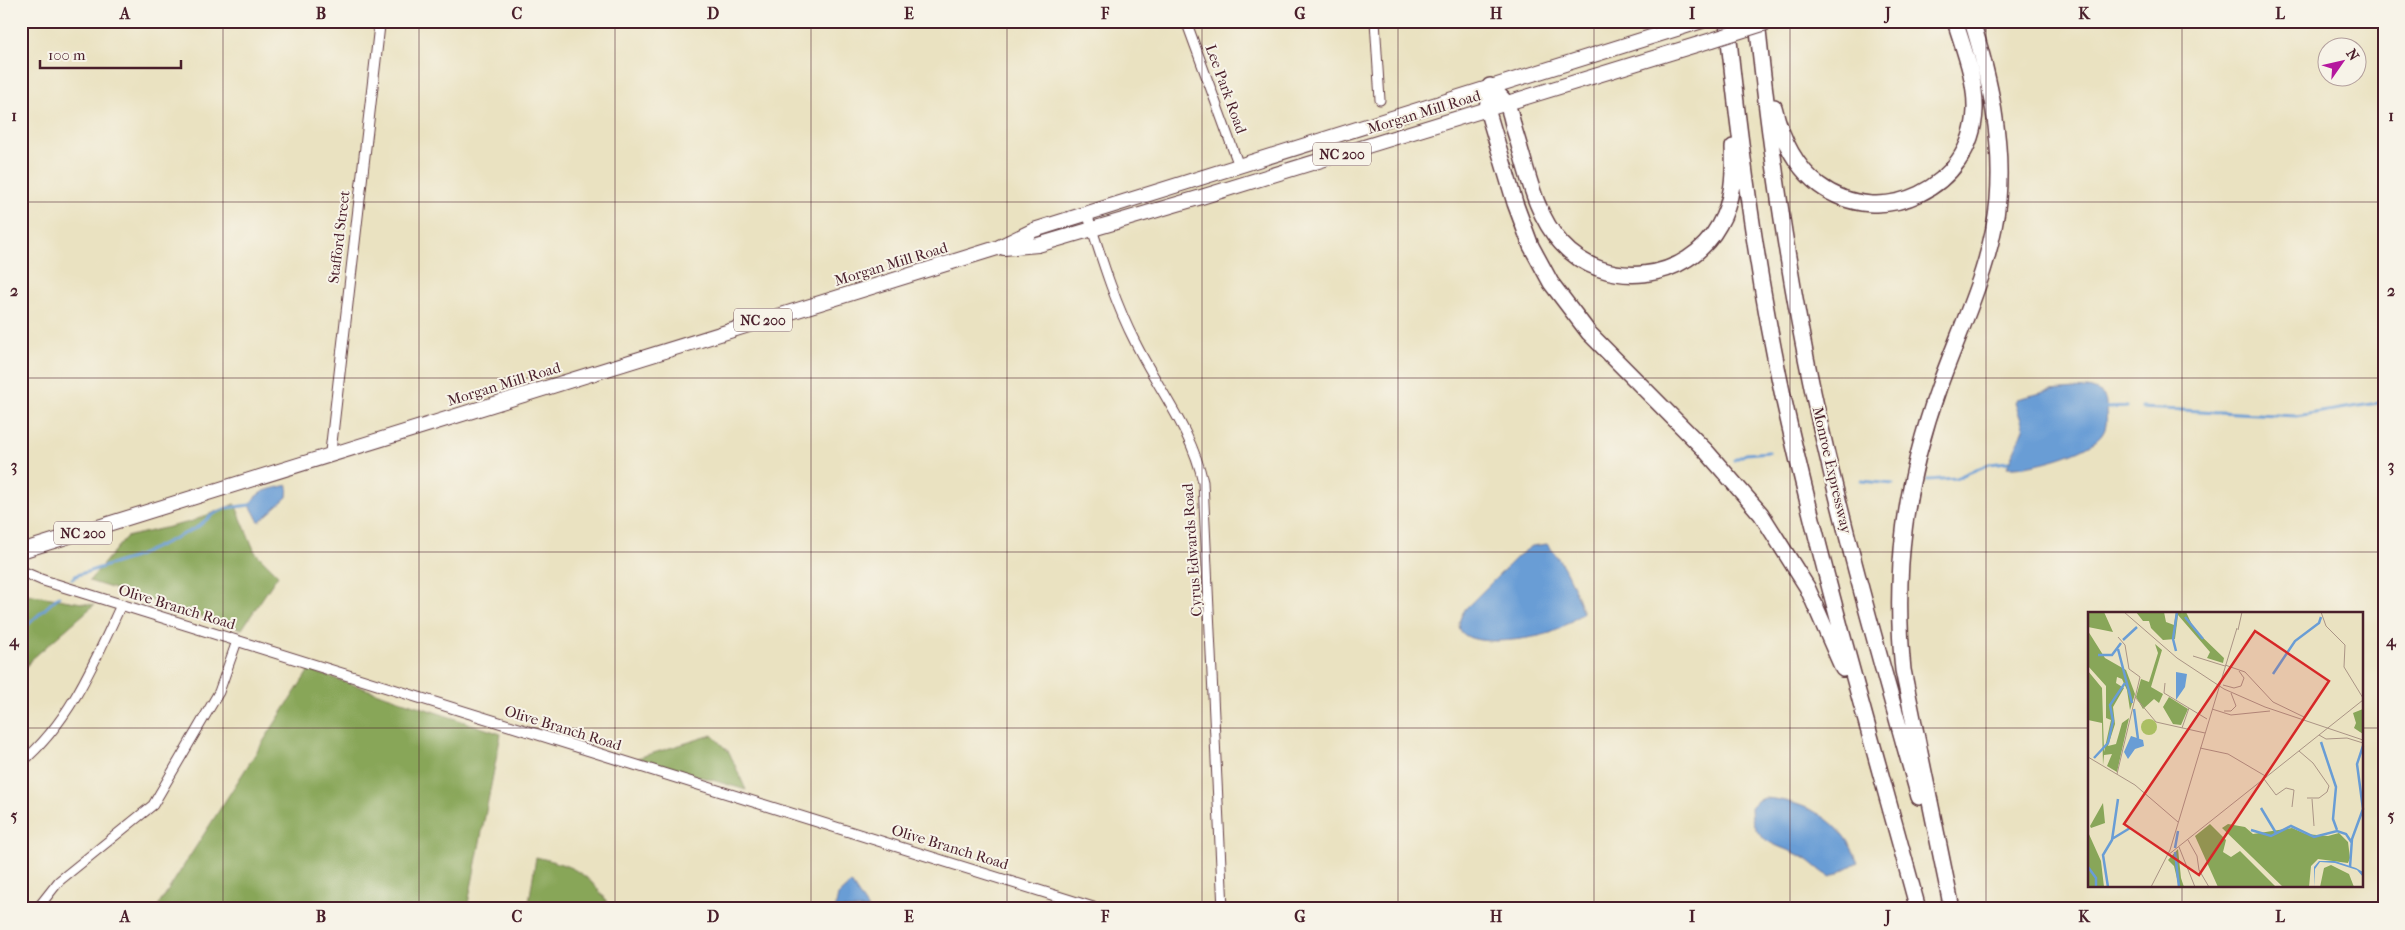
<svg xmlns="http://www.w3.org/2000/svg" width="2405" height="930" viewBox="0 0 2405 930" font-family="'IM FELL French Canon',serif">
	<rect width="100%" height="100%" fill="#f7f3e8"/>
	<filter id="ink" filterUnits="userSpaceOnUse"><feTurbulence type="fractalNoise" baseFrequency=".02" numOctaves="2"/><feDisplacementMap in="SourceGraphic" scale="10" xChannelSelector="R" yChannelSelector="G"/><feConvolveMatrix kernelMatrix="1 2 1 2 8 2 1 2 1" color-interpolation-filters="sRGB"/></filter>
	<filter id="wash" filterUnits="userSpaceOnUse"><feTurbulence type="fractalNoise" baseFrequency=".0096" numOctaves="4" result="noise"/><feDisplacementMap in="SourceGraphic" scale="20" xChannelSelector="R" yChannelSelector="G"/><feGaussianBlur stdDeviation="1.12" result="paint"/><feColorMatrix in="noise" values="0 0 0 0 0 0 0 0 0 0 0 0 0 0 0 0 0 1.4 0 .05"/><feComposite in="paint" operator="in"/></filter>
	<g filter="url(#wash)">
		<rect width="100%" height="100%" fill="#eae2c1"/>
		<path fill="#88a659" stroke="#696242" d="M235,504L255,552L278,575L242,629L89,581L126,537L190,522Z
			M21,593L94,605L32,659L21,673Z
			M309,670L501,734L467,909H156Z
			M712,735L729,752L746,790L637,758Z
			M536,857C575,866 591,874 611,909H528Z"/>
		<path fill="#699dd5" stroke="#5a5e80" d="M2088,388C2099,391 2107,394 2106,407C2106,416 2108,425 2103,433C2093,452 2028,469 2007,467L2024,429L2015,403L2017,399L2049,391Z
			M288,485L287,497L259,522L250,505C257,489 273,489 288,485Z
			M1547,544C1565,563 1574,588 1583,613C1572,620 1562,629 1550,633C1529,640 1433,655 1466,608L1518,556L1532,546Z
			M1765,798C1808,802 1842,820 1858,862L1831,877C1820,872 1813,862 1803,857C1778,844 1751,844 1751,807L1758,800Z
			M851,883L868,909H835L838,895Z"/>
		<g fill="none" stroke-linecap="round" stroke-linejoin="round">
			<path stroke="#699dd5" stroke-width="3" d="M2106,408L2127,407
				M2142,408L2296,416L2384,402
				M1734,460L1746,454L1769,452
				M1927,480L1956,478L1989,464L2008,462
				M1861,481L1893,484
				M72,579L77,575L138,556L196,528L212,515L227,508L250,505
				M21,631L59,596"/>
		</g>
	</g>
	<g filter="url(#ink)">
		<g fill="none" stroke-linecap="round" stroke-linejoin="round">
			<g stroke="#623c42" stroke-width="11">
				<path id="minor" d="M1186,21L1239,166
					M1375,21L1380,100
					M1087,213C1101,257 1114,301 1135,342C1158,389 1192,430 1203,482L1223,909
					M21,763C70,722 95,661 121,605
					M37,909L59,881L153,805L219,692L237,641"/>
			</g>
			<g stroke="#623c42" stroke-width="12">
				<path id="tertiary" d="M330,456L380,21
					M21,571L42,580L1098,909"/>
			</g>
			<g stroke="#623c42" stroke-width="16">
				<path id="primary" d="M1004,248L1038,245L1198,198L1712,40
					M21,551L997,248L1034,230L1702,21"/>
			</g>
			<g stroke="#623c42" stroke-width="18">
				<path id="motorway" d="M1727,21C1740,149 1757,276 1784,401C1822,572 1872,740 1918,909
					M1757,21C1770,146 1787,269 1813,392C1842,528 1881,662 1919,797
					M1490,86L1487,109L1515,203L1531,246L1551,283L1589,333L1705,450L1761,514L1807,587L1843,669
					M1490,86C1495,92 1502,97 1506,103C1511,111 1512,123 1515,132C1527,169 1534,213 1561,243C1605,292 1688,282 1719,225C1733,201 1734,174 1733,147
					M1774,107C1781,136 1794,166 1819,185C1881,231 1972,188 1975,110C1976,80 1964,50 1955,21
					M1952,909L1903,670C1893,570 1905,482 1939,387C1961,326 1992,265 1998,200C2003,138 1990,80 1972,21"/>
			</g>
			<use href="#minor" stroke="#fff" stroke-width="9"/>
			<use href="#tertiary" stroke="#fff" stroke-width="10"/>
			<use href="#primary" stroke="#fff" stroke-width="14"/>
			<use href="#motorway" stroke="#fff" stroke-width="15"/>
			<g stroke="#623c42" stroke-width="16" stroke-linecap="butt">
				<path id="primary-bridge" d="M1712,40L1772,21"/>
			</g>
			<use href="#primary-bridge" stroke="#fff" stroke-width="14"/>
		</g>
	</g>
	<path fill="none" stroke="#4a1f2b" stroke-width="1" stroke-opacity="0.55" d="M223,21V909M419,21V909M615,21V909M811,21V909M1007,21V909M1202,21V909M1398,21V909M1594,21V909M1790,21V909M1986,21V909M2182,21V614M21,202H2384M21,378H2384M21,552H2384M21,728H2089M2361,728H2384M2182,886V909"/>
	<g text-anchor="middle" stroke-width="4" stroke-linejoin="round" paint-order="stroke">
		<g fill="#f7f3e8" stroke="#7e5f64" stroke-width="1">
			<rect x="1313" y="142.5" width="58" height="23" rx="4"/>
			<rect x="734" y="308.5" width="58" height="23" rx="4"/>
			<rect x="54" y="521.5" width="58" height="23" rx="4"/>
		</g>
		<g font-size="14" font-weight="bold" fill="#4a1f2b">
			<text x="1342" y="159">NC 200</text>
			<text x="763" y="325">NC 200</text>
			<text x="83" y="538">NC 200</text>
		</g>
		<g font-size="15" fill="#4a1f2b" stroke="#f7f3e8">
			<text transform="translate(1226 89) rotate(70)" y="5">Lee Park Road</text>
			<text transform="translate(1424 112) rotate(-17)" y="5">Morgan Mill Road</text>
			<text transform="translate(339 237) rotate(-83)" y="5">Stafford Street</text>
			<text transform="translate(891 264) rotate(-17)" y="5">Morgan Mill Road</text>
			<text transform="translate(504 384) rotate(-17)" y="5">Morgan Mill Road</text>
			<text transform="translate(1832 470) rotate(77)" y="5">Monroe Expressway</text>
			<text transform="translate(1192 550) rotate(-94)" y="5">Cyrus Edwards Road</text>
			<text transform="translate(177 607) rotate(17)" y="5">Olive Branch Road</text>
			<text transform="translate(563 728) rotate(17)" y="5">Olive Branch Road</text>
			<text transform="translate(950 847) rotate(17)" y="5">Olive Branch Road</text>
		</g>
	</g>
	<g transform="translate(2088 612)">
		<rect width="275" height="275" fill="#eae2c1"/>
		<path d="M53 115a8 8 0 1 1 16 0a8 8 0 1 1-16 0Z" fill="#abbf63"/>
		<path d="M0,0H16L25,20L0,15ZM48,0H76L78,10L86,13L88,0H98L106,17L136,46L135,51L119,46L122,40L90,3L87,27L75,28L63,16L61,9H55ZM0,19L17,46L38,58L47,82L42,98L39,78L34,67L29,65L28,71L36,76L25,95L27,112L20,134L28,132L34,111L41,106L29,160L19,154L24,142L16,143L15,153L14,111L0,108V59L14,76L16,140L23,108L18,106V74L0,54ZM67,32L74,38L63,75L75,82L71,91L66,87L55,97L48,85L53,67L61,70L70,41ZM81,85L100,97L93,113L85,112L75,95ZM275,97V122L266,116L268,111L265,101ZM15,191L17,211L3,216L2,214ZM122,212L138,228L135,240L143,245L152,239L188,275H130L107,224ZM140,212L157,215L165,222L204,216L218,222L240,224L251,221L260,230L262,246L260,251L230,247L223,254L221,275H195L134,216ZM0,220L13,249L16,275H0ZM90,237L93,266L96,275H91L86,254L80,248ZM243,253L261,262L266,275H232L236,256Z" fill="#88a659"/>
		<path d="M88,60L99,62L97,75L88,88ZM43,124L55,128L56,134L47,137L40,147L36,140ZM231,249H247L268,256L275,260V265L269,258L247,251L232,250L227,257L226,275V255Z" fill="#699dd5"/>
		<path fill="none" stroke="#699dd5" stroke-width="2.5" d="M97,5L115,27M35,28L49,15M30,37L44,91M88,39L85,27L89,0M10,43H24L33,31M185,62L207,29L231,11L233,5M46,97L50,127M233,130L248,175L245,207L249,218M6,146L20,131L25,109L22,93L37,71M173,196L188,221M163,218L183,224L203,214L226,225L249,219L258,222L264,231M24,227L42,216M87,236L90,219M87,240L91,275M0,255L8,266V275M262,255L264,227L275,197L269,152L275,134M20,275L15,243L24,228L30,187"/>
		<path fill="none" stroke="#aa9485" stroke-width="1" d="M36,0L89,46L136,77L177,95L275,128M233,0L238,14L257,33L256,55L275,86M150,18L154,0M105,44L137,54M137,53L157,60L185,90L216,105M77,71L76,81L119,107M135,73L146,76L153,74L156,66L151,59M47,85L68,110L117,121M124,97L143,103L182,99M136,99H143L148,94L143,81M94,116L101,96M231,123L238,127L259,126L275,131M112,136L140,142L179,165M211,139L225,151L241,174L239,180L231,186H219M0,145L47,173L90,210M29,162L52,65L41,57L37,33L30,25M176,167L188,183L198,176L206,178L204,195M224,187L226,214M100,228L109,244L111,258L121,275M91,235L107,275M80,243L275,88M63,275L82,238L149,16"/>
		<path fill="#d62828" fill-opacity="0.15" stroke="#d62828" stroke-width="2.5" d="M167,19L241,69L111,263L36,212Z"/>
		<rect width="275" height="275" fill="none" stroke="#4a1f2b" stroke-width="2.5"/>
	</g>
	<rect width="2405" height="930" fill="none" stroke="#f7f3e8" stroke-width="55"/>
	<g transform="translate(2342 62) rotate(56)"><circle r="24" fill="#f7f3e8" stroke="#b29e9c"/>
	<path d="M0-4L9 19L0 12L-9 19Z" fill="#b5179e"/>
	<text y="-8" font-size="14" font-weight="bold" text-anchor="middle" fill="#4a1f2b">N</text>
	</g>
	<path d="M40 60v8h141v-8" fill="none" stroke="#4a1f2b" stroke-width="2.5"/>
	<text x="48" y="60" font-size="15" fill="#4a1f2b" stroke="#f7f3e8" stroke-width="4" paint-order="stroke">100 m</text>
	<rect x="28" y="28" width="2350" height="874" fill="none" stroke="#4a1f2b" stroke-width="2"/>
	<g font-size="16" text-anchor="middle" font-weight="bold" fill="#4a1f2b">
		<text x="125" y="19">A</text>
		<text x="321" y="19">B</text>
		<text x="517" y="19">C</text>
		<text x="713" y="19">D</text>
		<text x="909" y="19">E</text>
		<text x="1105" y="19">F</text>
		<text x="1300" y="19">G</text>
		<text x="1496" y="19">H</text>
		<text x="1692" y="19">I</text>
		<text x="1888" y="19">J</text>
		<text x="2084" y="19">K</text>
		<text x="2280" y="19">L</text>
		<text x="14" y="121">1</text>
		<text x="2391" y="121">1</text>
		<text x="14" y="296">2</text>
		<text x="2391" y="296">2</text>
		<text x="14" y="471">3</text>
		<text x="2391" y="471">3</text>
		<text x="14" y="646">4</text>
		<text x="2391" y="646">4</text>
		<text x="14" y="821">5</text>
		<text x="2391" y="821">5</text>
		<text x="125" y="922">A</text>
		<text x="321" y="922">B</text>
		<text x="517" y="922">C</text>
		<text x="713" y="922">D</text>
		<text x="909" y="922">E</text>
		<text x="1105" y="922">F</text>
		<text x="1300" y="922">G</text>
		<text x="1496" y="922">H</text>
		<text x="1692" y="922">I</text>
		<text x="1888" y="922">J</text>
		<text x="2084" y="922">K</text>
		<text x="2280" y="922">L</text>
	</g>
</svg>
